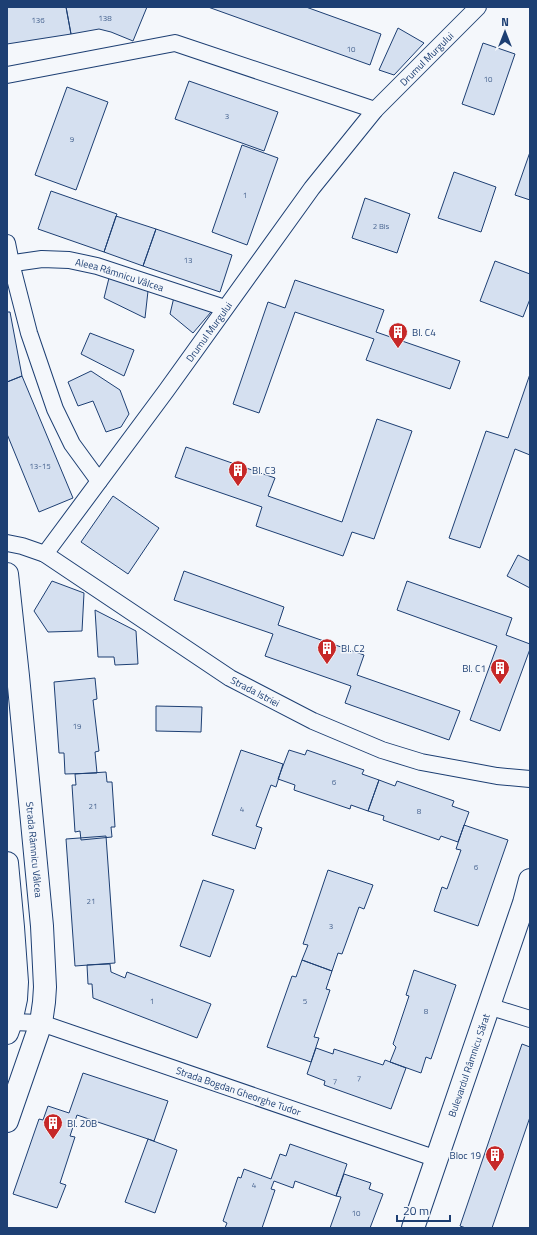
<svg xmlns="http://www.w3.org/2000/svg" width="537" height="1235" viewBox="0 0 537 1235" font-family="'Titillium Web',sans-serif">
	<rect width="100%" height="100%" fill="#f4f7fb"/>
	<path fill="#d5e0f0" stroke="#1d3f73" d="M7,7H66L71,34L7,44Z
		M66,7H147L133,41L111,32L99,29L71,34Z
		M208,7H306L381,34L370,65Z
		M398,28L424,43L394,75L379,70Z
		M483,43L515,54L494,115L462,104Z
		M189,81L278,112L264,151L175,119Z
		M67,87L108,102L76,190L35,175Z
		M242,145L278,158L247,245L212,232Z
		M530,152V200L515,195Z
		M454,172L496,187L481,232L438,218Z
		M51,191L117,214L104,252L38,229Z
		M365,198L410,214L397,253L352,238Z
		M116,216L156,229L143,266L104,252Z
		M156,229L232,255L220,292L143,266Z
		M495,261L530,274V299L523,317L480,301Z
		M109,278L148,291L145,318L104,298Z
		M295,280L384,310L376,332L460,361L450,389L366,360L374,339L295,312L259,413L233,404L268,302L285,308Z
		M174,297L205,307L211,312L193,333L170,314Z
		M7,312H10L22,376L7,382Z
		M90,333L134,350L124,376L81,354Z
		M91,371L120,390L129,414L121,427L106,432L93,401L78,406L68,382Z
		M530,374V455L515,449L480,548L449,538L486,431L508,438Z
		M22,376L73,498L39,512L7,434V382Z
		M377,419L412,431L374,539L352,532L343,556L256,526L262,507L175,477L186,447L275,478L268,496L342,522Z
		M113,496L159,528L128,574L81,542Z
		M518,555L530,561V588L507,576Z
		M184,571L284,607L278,625L364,655L357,675L460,711L449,740L345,703L351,686L265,656L273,634L174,600Z
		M52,581L84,593L82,631L48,632L34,611Z
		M407,581L512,618L506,635L530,644V649L500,731L470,720L497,646L397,610Z
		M95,610L136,631L138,664L115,665L114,657H98Z
		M95,678L97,699L93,700L99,751L95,752L97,773L65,774L64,753H59L54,682Z
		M156,706L202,707L201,732L156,731Z
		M241,750L283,764L276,787L271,785L256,826L262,828L255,849L212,835Z
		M289,750L305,755L307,750L364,770L362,774L379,780L368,811L351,805L350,809L294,790L295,785L278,779Z
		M106,772L107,782H112L115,827H111L112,837L81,840L80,831L75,832L72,785H76L75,774Z
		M379,780L395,786L397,781L454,801L452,806L469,812L458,842L441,836L439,840L383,820L384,816L368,811Z
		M464,825L508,840L478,926L434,911L442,887L447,889L461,850L456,849Z
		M106,836L115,963L75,966L66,839Z
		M328,870L373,885L364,909L359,907L342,954L338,953L332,971L302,960L308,945L303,944Z
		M203,880L234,890L210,957L180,946Z
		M302,960L332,971L326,989L330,990L314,1037L319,1038L311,1062L267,1047L292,976L296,977Z
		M110,964L111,972L125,978L127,972L211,1004L197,1038L93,998L92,984H88L87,965Z
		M414,970L456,985L431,1059L426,1057L421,1073L390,1062L396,1047L393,1044L409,996L406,995Z
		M522,1044L530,1047V1117L492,1228H466L460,1226Z
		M316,1048L333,1054L334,1049L383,1065L385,1060L406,1068L391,1109L324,1085L325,1081L307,1074Z
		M83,1073L168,1101L154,1141L77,1115L70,1136L75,1137L60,1183L66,1185L57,1208L13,1194L39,1119L43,1120L48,1106L69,1113Z
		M148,1139L177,1150L155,1213L125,1202Z
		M290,1144L347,1164L336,1196L295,1181L293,1188L274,1181L271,1189L275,1190L262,1228H225L227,1223L223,1221L238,1177L241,1178L244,1169L271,1179L280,1154L286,1156Z
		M344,1174L371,1183L369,1189L383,1194L370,1228H330L341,1197L336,1196Z"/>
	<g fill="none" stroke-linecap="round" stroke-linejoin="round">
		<g stroke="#1d3f73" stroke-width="18">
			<g id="street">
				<path d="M7,75L175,43L375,110"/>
				<path d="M7,243L11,263L29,333L55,409L72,444L99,481"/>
				<path id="s1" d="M7,264L42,259L69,260L97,266L225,308"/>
				<path id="s2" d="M7,543L22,546L45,554L230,678L313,721L382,750L421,762L497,776L530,779"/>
				<path id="s3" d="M45,554L166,391L312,188L375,110L478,7"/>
				<path d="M488,1006L530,1019"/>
				<path id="s4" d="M7,1021L11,1022L41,1023L437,1159"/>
			</g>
		</g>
		<g stroke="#1d3f73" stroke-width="24">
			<g id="secondary">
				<path id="s5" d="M7,574L18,676L42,926L45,987L44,1002L41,1023L7,1121"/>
				<path d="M7,863L13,927L17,982L16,999L11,1022L7,1033"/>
				<path id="s6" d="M413,1228L524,903L530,880"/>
			</g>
		</g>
		<use href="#street" stroke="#f4f7fb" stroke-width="16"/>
		<use href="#secondary" stroke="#f4f7fb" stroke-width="22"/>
	</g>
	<defs>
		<g id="building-pin" transform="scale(1)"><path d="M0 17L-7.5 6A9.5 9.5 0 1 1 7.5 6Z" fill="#c62828" stroke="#f4f7fb"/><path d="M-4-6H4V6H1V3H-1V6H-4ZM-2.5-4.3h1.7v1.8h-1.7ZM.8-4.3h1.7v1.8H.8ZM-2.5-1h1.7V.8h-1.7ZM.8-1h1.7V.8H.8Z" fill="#fff"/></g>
	</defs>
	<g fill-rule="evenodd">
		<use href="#building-pin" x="398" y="332"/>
		<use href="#building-pin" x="238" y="470"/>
		<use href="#building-pin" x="327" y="648"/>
		<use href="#building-pin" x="500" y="668"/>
		<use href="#building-pin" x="53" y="1123"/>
		<use href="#building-pin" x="495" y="1155"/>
	</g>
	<g text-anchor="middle" stroke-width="3" stroke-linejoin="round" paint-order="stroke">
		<g font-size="8" fill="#4b6792">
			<text x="105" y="21">138</text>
			<text x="38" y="23">136</text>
			<text x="351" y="52">10</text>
			<text x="488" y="82">10</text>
			<text x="227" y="119">3</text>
			<text x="72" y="142">9</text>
			<text x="245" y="198">1</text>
			<text x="381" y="229">2 Bis</text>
			<text x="188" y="263">13</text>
			<text x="40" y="469">13-15</text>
			<text x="77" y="729">19</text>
			<text x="334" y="785">6</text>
			<text x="93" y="809">21</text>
			<text x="242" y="812">4</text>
			<text x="419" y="814">8</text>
			<text x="476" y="870">6</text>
			<text x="91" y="904">21</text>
			<text x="331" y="929">3</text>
			<text x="152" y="1004">1</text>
			<text x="305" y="1004">5</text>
			<text x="426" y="1014">8</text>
			<text x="359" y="1081">7</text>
			<text x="335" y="1084">7</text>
			<text x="254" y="1188">4</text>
			<text x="356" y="1216">10</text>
		</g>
		<g font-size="10" fill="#1d3f73" stroke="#f4f7fb">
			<text dy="4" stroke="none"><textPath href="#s3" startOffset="626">Drumul Murgului</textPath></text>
			<text dy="4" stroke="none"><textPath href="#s1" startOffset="115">Aleea Râmnicu Vâlcea</textPath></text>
			<text dy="4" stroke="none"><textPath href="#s3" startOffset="276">Drumul Murgului</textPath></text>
			<text dy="4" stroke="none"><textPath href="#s2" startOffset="291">Strada Istriei</textPath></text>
			<text dy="4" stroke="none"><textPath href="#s5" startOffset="277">Strada Râmnicu Vâlcea</textPath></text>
			<text dy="4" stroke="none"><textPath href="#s6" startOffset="172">Bulevardul Râmnicu Sărat</textPath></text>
			<text dy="4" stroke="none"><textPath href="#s4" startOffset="243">Strada Bogdan Gheorghe Tudor</textPath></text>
		</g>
		<g font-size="10" fill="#1d3f73" stroke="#f4f7fb" text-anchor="start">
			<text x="412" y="336">Bl. C4</text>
			<text x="252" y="474">Bl. C3</text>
			<text x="341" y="652">Bl. C2</text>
			<text x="486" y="672" text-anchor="end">Bl. C1</text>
			<text x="67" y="1127">Bl. 20B</text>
			<text x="481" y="1159" text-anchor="end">Bloc 19</text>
		</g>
	</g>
	<rect width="537" height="1235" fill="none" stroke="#1d3f73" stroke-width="16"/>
	<g transform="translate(505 32)" stroke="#f4f7fb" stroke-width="3" paint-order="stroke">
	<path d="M0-3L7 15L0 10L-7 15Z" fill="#1d3f73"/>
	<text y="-6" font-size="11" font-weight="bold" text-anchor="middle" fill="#1d3f73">N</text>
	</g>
	<path d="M397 1215v6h53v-6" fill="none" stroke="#1d3f73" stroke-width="2"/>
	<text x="403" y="1215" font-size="12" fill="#1d3f73" stroke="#f4f7fb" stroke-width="3" paint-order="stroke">20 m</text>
</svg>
